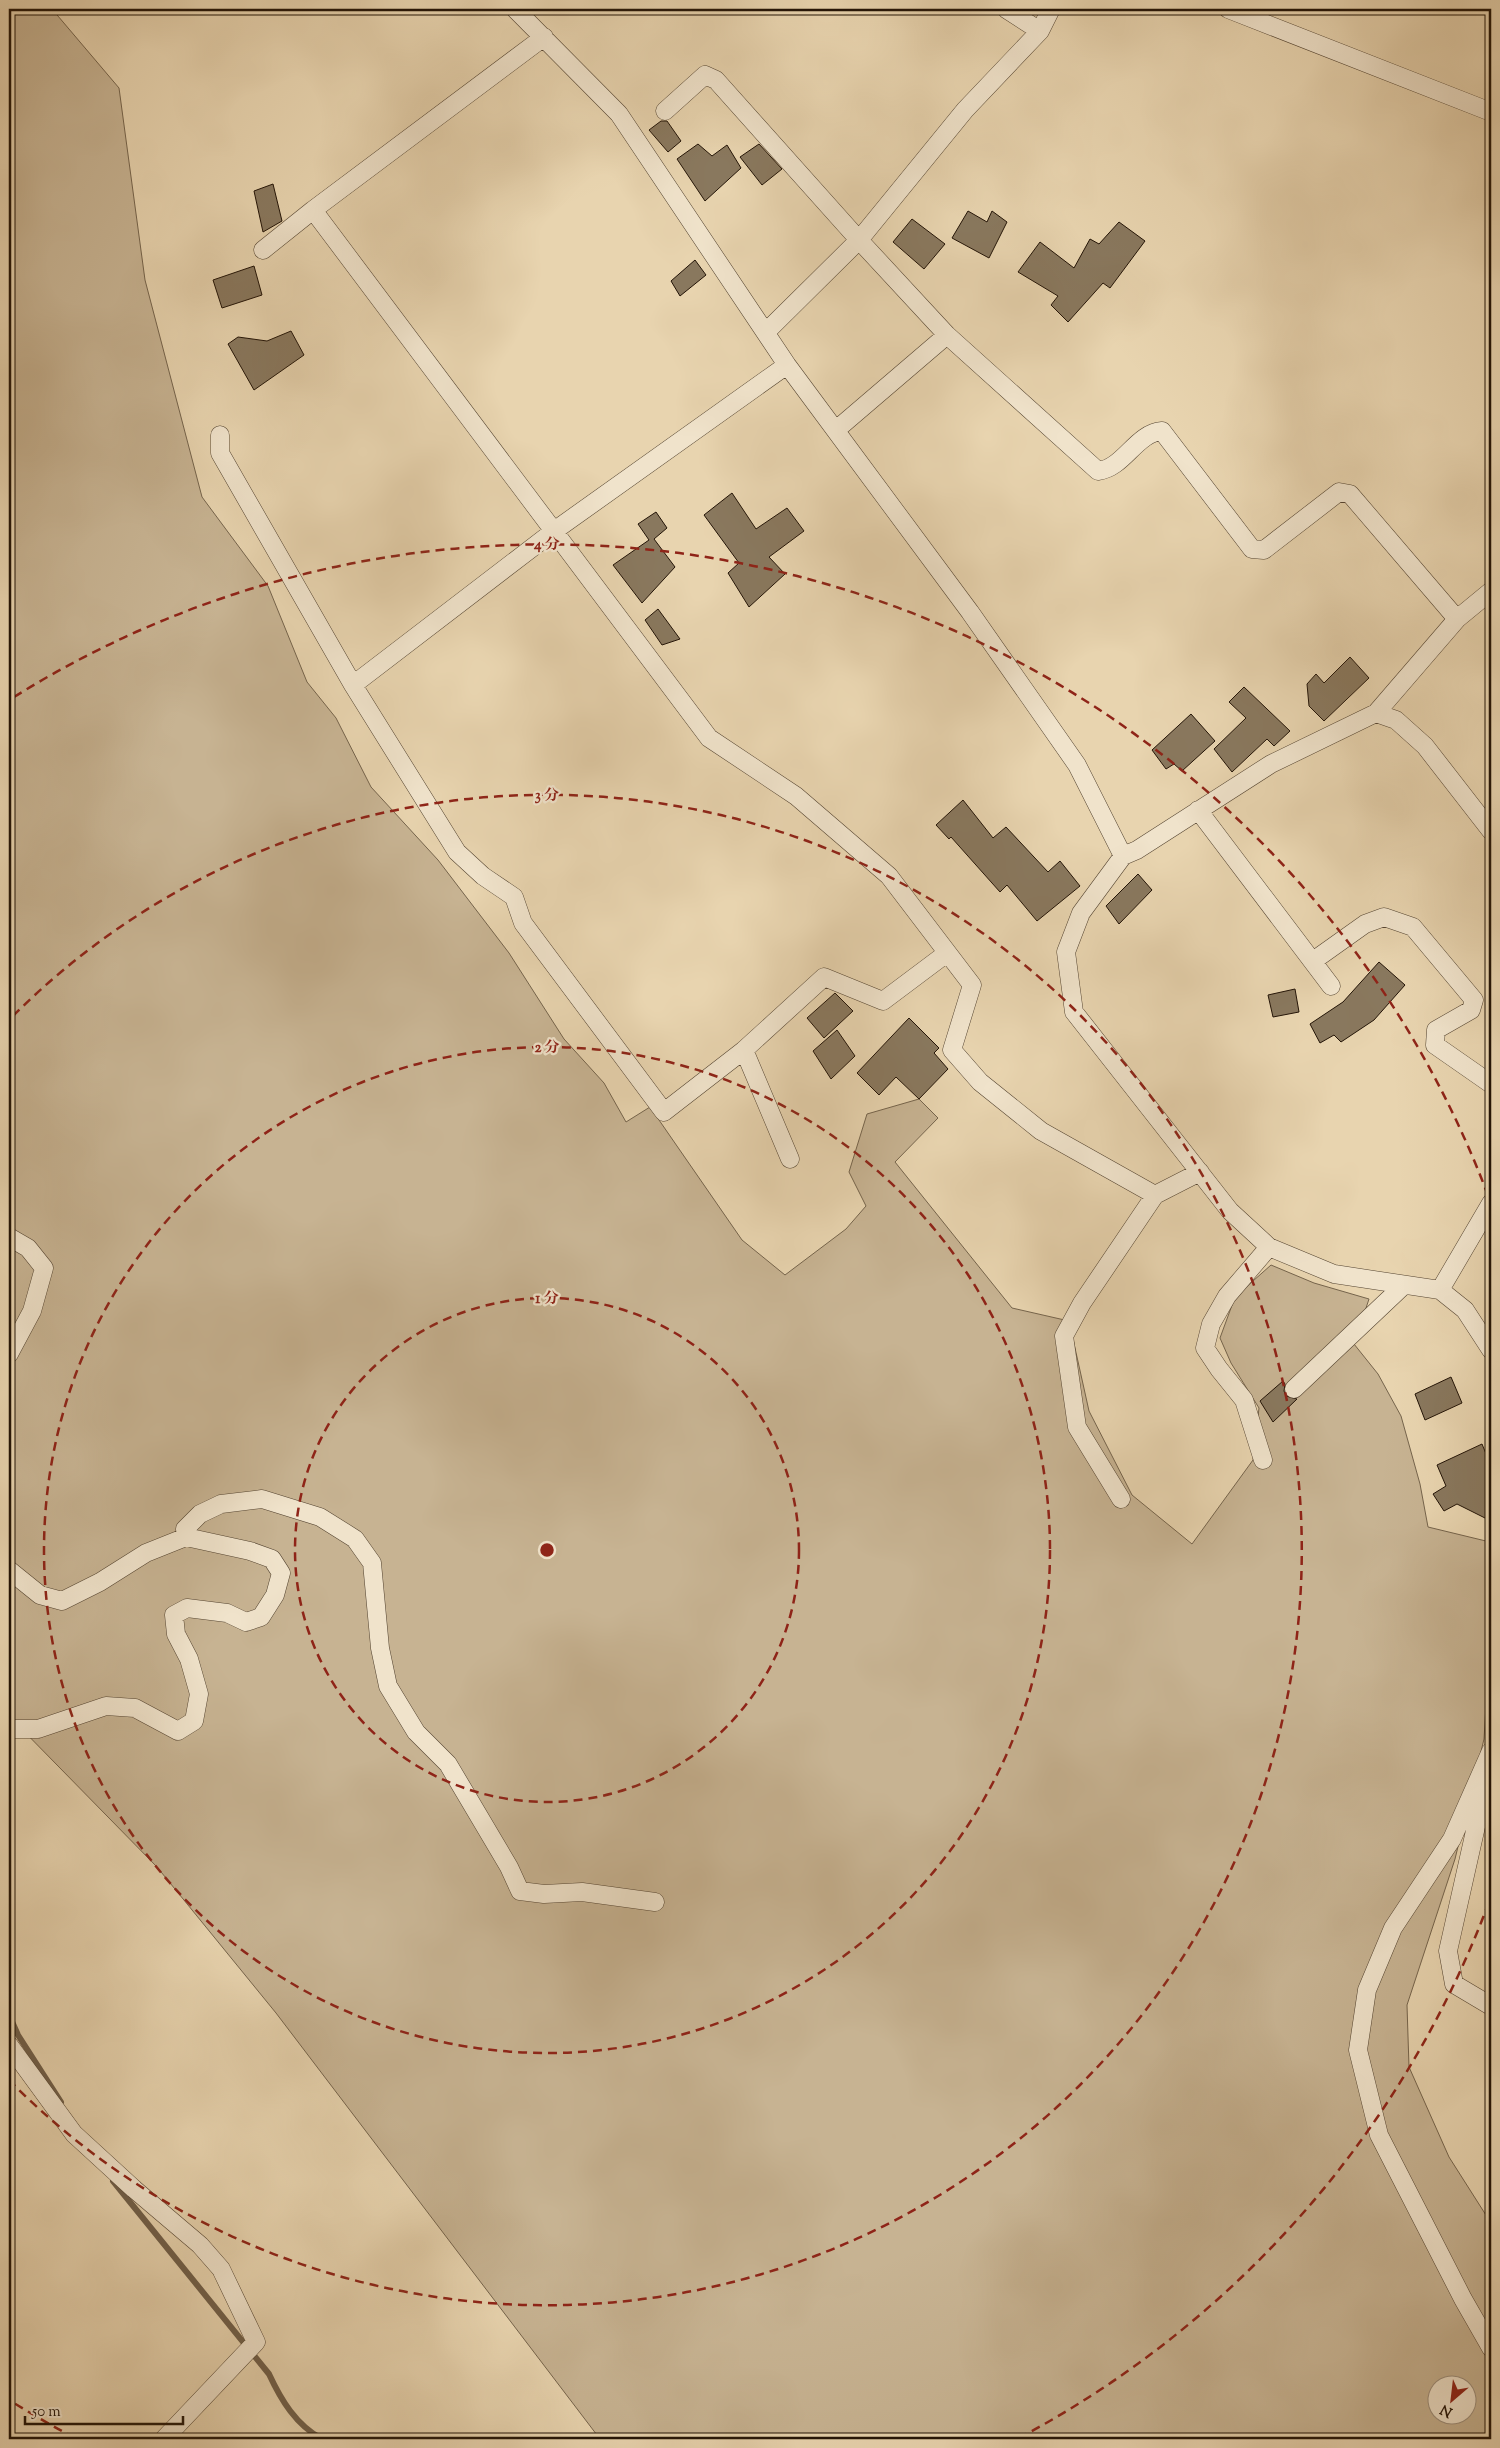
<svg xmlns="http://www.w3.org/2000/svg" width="1500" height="2448" viewBox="0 0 1500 2448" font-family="'Sorts Mill Goudy','Noto Serif JP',serif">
	<rect width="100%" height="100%" fill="#e8d4af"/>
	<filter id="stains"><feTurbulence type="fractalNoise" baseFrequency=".004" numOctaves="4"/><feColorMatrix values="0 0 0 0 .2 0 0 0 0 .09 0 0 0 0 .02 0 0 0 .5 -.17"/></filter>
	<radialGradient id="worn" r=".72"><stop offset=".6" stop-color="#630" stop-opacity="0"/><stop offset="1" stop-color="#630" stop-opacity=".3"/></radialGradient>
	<path fill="#c7b392" stroke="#75644c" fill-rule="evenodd" d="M9,9H52L119,88L145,280L202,497L268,586L307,682L336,718L371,787L438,860L509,953L564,1039L604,1083L626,1122L650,1107L742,1240L785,1275L846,1229L866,1206L849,1172L867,1114L919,1099L938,1118L895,1162L1012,1308L1069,1321L1089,1411L1132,1495L1192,1544L1253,1460L1259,1408L1231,1363L1220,1338L1235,1297L1271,1265L1314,1283L1369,1299L1354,1344L1378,1374L1401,1416L1420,1484L1428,1527L1490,1542L1489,1655L1484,1739L1455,1859L1407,2005L1409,2067L1449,2157L1491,2223V2439H600L276,2013L157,1867L9,1716ZM1438,2386H1468V2416H1438Z"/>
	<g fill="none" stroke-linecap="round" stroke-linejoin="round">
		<path stroke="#71604a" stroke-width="6" d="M9,2015L18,2035L61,2102
			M113,2181L269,2374C281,2400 296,2425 322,2439"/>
	</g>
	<path fill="#89785e" stroke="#231407" d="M661,121H667L681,141L668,152L649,130Z
		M698,144L712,156L727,145L741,168L705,201L677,159Z
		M759,144L782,169L762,185L740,157Z
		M273,184L282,221L263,232L254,191Z
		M968,211L987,222L992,211L1007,222L989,258L952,238Z
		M912,219L945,244L924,269L893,242Z
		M1119,222L1145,241L1110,288L1103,283L1068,322L1051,305L1058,296L1018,272L1040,242L1074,268L1090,239L1099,244Z
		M695,260L706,275L680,296L671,281Z
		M254,266L262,295L222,308L213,280Z
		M291,331L304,355L254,390L228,344L238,337L267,341Z
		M732,493L756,529L787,508L804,531L769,557L785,574L749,607L728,573L739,563L704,515Z
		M656,512L667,528L654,539L675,567L642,603L613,565L649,540L638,524Z
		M658,609L680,639L662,645L645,620Z
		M1350,657L1369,678L1324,721L1309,706L1307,684L1316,674L1324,683Z
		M1244,687L1290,731L1274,746L1267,739L1232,772L1214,749L1246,718L1229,702Z
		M1191,714L1215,741L1182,771L1174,764L1166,769L1152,750Z
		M963,800L993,838L1006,827L1048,872L1060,861L1080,886L1037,921L1007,885L1000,892L951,837L949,839L936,825Z
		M1138,874L1152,890L1119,924L1106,906Z
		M1379,962L1405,985L1374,1020L1341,1042L1334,1035L1320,1043L1310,1024L1343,1002Z
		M1295,989L1299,1012L1273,1017L1268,995Z
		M835,993L853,1011L824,1038L807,1018Z
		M909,1018L939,1048L934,1053L948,1069L919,1099L896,1077L879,1095L857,1073Z
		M837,1030L855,1056L831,1079L813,1051Z
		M1451,1377L1462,1403L1425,1420L1415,1394Z
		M1283,1381L1285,1384L1284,1391L1286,1396L1297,1399L1273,1422L1260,1401Z
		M1482,1444L1491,1466V1521L1457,1504L1444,1511L1433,1494L1446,1486L1437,1465Z"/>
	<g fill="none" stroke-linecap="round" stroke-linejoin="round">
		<g stroke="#544431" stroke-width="19">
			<path id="minor" d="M515,9L619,114L787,365L970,612L1077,765L1123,856
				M1006,9L1040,31
				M1228,9L1491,112
				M544,37L313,210L709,738L796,796L889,876L972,985L952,1050L980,1082L1041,1131L1155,1195L1200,1172
				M665,111L705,75L716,80L859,240L947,335L1098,471C1124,468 1136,433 1162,431L1252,549L1264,550L1339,492L1350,494L1457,619
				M263,250L313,210
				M766,332L859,240L965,110L1040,31L1051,9
				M836,430L947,335
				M220,435V453L353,685L457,852L483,876L514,897L523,923L664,1112L744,1050
				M1491,591L1457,619L1376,713L1271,764L1137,850L1123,856L1081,913L1066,952L1074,1012L1230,1211L1269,1247L1334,1274L1440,1290L1465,1310L1491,1350
				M353,685L554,531L787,365
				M1376,713L1396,720L1425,746L1491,831
				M1198,810L1331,986
				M1313,961L1365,924L1384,917L1413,927L1474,1000L1471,1010L1436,1030L1435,1045L1491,1084
				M790,1159L744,1050L824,977L883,1001L947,953
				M9,1237L28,1248L44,1268L32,1311L9,1354
				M1440,1290L1491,1203
				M1294,1389L1404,1285
				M1263,1460L1244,1400L1219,1369L1205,1348L1211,1324L1227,1296L1269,1247
				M1121,1499L1077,1427L1064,1336L1082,1303L1155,1195
				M9,1570L40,1595L62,1601L100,1582L146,1553L186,1537
				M9,1729H38L106,1706L135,1708L178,1731L194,1721L199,1694L189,1659L176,1634L174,1615L187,1608L227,1613L246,1622L261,1617L275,1595L281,1573L272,1559L250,1551L186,1537L185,1529L200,1514L221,1504L262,1499L320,1517L355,1539L372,1563L380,1648L388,1686L416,1732L448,1764L509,1867L520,1891L544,1894L582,1892L655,1902
				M1491,1751L1452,1839L1393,1928L1367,1990L1358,2050L1379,2135L1463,2299L1491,2348
				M1486,1782L1448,1951L1454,1984L1491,2006
				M9,2045L74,2134L134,2189L200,2245L221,2269L256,2342L164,2439"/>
		</g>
		<use href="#minor" stroke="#f0e3cb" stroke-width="18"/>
	</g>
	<g fill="none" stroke="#8f2418" stroke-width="2.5" stroke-dasharray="9 6">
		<circle cx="547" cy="1550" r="252"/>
		<circle cx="547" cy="1550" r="503"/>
		<path d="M13 1016A755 755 0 1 1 13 2084"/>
		<path d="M1489 1902A1006 1006 0 0 1 1019 2438M75 2438A1006 1006 0 0 1 14 2403M14 697A1006 1006 0 0 1 1489 1198"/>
	</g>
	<circle cx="547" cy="1550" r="8" fill="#8f2418" stroke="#f0e3cb" stroke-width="2.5"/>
	<g font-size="15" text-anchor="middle" font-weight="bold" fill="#8f2418" stroke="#f0e3cb" stroke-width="4.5" stroke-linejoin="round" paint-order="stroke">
		<text x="547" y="549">4 分</text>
		<text x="547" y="800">3 分</text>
		<text x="547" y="1052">2 分</text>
		<text x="547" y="1303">1 分</text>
	</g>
	<rect width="1500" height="2448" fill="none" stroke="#e8d4af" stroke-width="30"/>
	<rect x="10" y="10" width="1480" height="2428" fill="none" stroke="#231407" stroke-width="2.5"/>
	<rect x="15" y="15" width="1470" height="2418" fill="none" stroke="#231407"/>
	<g transform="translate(1452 2400) rotate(208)"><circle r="24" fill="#f0e3cb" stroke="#9e907d"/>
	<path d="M0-4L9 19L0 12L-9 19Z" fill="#8f2418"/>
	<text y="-8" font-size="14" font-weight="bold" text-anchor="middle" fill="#231407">N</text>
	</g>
	<path d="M25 2416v8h158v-8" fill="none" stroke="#231407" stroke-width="2.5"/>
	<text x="32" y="2416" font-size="15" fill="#231407" stroke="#f0e3cb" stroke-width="4" paint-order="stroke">50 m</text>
	<rect width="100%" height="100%" filter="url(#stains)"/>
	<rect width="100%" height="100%" fill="url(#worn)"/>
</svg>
